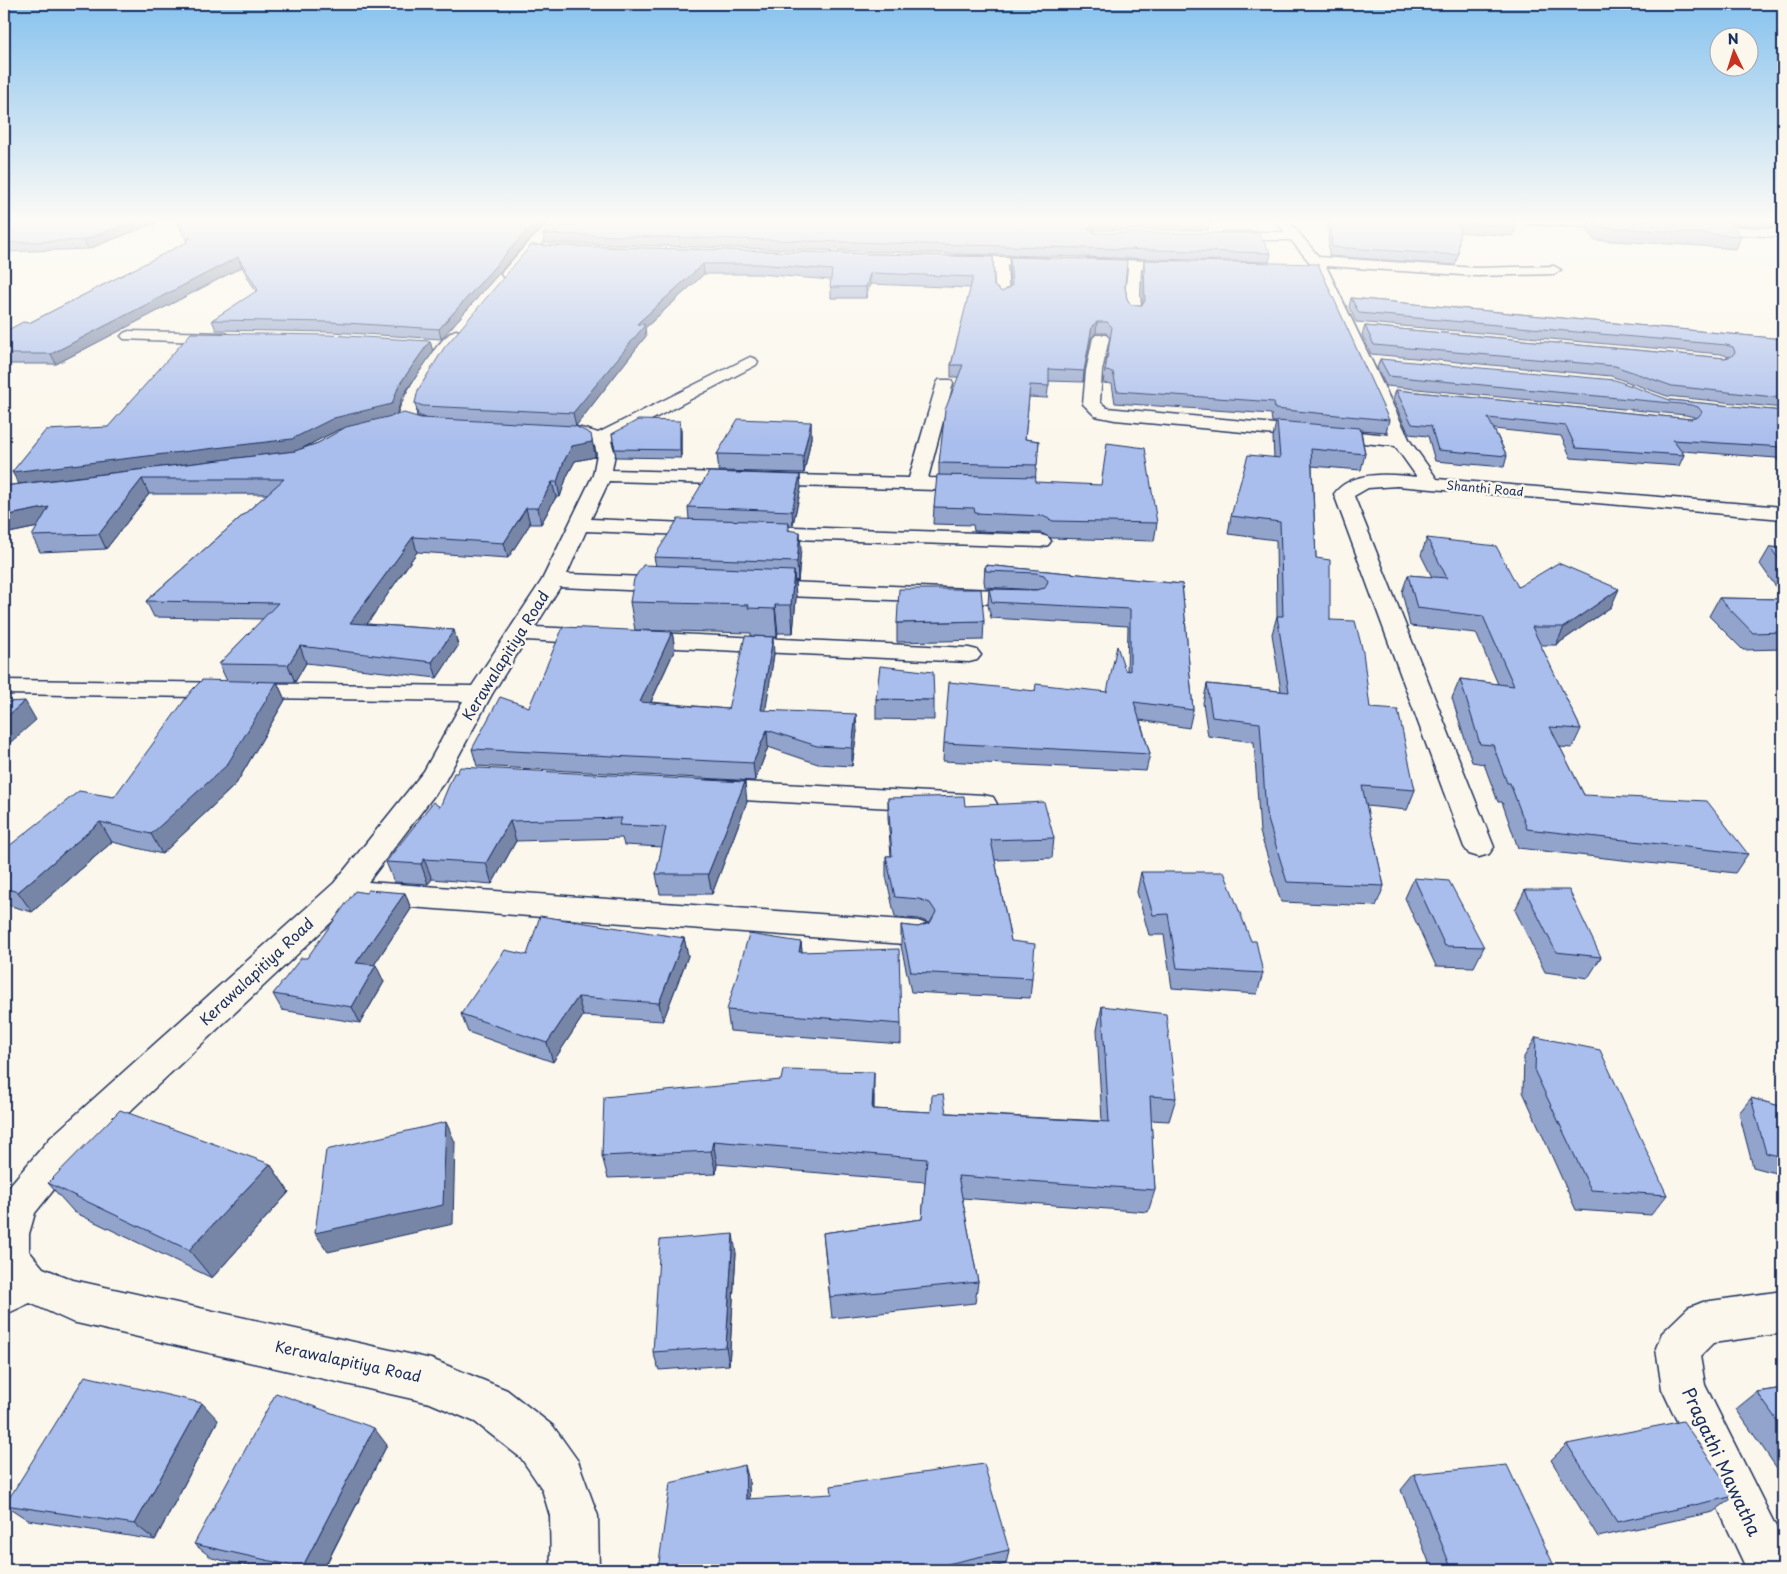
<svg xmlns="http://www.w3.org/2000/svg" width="1787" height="1574" viewBox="0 0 1787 1574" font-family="'Playpen Sans',sans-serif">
	<rect width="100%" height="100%" fill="#fbf7ec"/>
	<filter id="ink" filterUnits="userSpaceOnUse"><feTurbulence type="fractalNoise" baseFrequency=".02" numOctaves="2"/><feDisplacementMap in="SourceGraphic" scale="10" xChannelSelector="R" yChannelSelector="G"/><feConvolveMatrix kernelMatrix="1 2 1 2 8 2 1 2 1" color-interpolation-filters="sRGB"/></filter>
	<g filter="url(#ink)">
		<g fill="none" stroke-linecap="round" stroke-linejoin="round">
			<g stroke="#1b2f5e" stroke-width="3">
				<path id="minor" d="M553,220H566L533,252L513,277H503L501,274L503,271L525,246Z
					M1275,220H1288L1319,257L1477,268L1554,266L1561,270L1554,274L1477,276L1326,266L1410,441L1437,479L1783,507V519L1397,486L1368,488L1354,496L1494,847L1489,854L1479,857L1469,854L1464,847L1334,494C1351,470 1391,474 1417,477L1395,446L1115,420L1095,416L1083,404L1086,371L1093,338L1096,335H1106L1109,338L1102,371L1100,402L1107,408L1389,435L1316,270L1291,240H1224L1218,236L1224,232H1285Z
					M1523,220C1540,220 1624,217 1631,225L1625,229L1529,224Z
					M1701,225L1783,229V237L1697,232L1695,229L1697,226Z
					M955,256L1047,258L1054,262L1047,266L1007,265L1009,297L1002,301L995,297L994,265L950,263L948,260L950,257Z
					M1090,259L1182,262L1189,266L1182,270L1141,269L1140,296L1142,311L1140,314H1130C1122,302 1127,282 1128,268L1085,266L1083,263L1085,260Z
					M456,330L461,332L464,335L434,375L416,410V416L419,418L445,422L448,426L445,430C429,434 408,431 398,417C399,400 440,334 456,330Z
					M129,331L225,333L230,335L233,338L230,341L225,343L124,339L121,336L124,333Z
					M750,357L756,359L758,362L756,365L611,441L615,454L612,470L909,478L937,383L939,380H951L953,383L928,478L973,479L980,481L983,485L980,489L973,491L609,481L591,519L710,524L717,526L720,530L717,534L710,536L586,531L567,574L671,578L679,580L682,585L679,590L671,592L560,587L535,627L596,630L604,632L608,637L604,642L596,644L526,640L492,694L445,781L368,882L918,921L929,925L934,933L929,941L918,945L369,904L358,901L357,898L77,1161L35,1213L29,1234V1251L43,1268L73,1280L431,1359L507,1390L553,1426L578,1461L598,1516L599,1570H551L550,1516L542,1489L521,1458L475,1422L430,1403L72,1322L30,1303L4,1315L5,1191L51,1137L334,883L424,771L463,701L4,694V680L472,686L542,580L593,475L597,454L595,446L580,439L549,435L546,431L549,427C564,423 583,428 598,433Z
					M763,526L1041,535L1048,537L1051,541L1048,545L1041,547L763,538L756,536L753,532L756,528Z
					M759,581L1026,591L1034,593L1037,598L1034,603L1026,605L759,595L751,593L748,588L751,583Z
					M636,632L969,648L977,650L981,655L977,660L969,662L636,646L628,644L624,639L628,634Z
					M708,780L983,795L993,797L997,804L993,811L983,813L708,798L698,795L694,789L698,783Z
					M1783,1291V1333L1713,1343L1700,1356L1705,1385L1783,1541V1570H1747L1662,1389L1656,1348L1662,1333L1688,1308L1703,1302Z"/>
			</g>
			<use href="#minor" fill="#fbf7ec" fill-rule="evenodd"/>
		</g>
		<path fill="#92a3cc" stroke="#1b2f5e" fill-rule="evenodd" d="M4,220H164L88,249L4,252Z
			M177,220H551L524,245L441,339L333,332L216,330L212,320L256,292L242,267L56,364H4V332L29,323L187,242Z
			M557,220L1209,221L1208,230H1095L1094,231L1096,233L1271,253L1269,262L545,243L543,234Z
			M1328,220H1513L1516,227L1513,236L1459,232L1458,255L1455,265L1329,256Z
			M1590,220H1783V227L1731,224L1741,236L1736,249L1688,245L1594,240L1587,229Z
			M531,245L993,257L994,286L1002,292L1010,287L1009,267L1010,257L1125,287L1127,299L1131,305H1142L1143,303V270L1144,260L1389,420L1386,432L1361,430L1365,454L1361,470L1312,466L1316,558L1330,620L1370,708L1415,790L1407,810L1366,806L1384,886L1376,906L1281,902L1260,832L1254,742L1208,736L1203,703L1207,684L1281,691L1272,634L1277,616L1276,540L1228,534L1231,516L1274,458L1273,437L1276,422H1272L1271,414L1115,403L1112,384L1103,383L1110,338L1106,333H1096L1091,338L1083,382L1049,381L1047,398L1029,397L1025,439L1039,441L1035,482L1157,523L1154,541L1051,538L1041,533L974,531L973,525L933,524L934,507L939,475V463L958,377H951V365L971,288L870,284L866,298H831V280L759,274H704L645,328L646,336L575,426L595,454V457L575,461L567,476L560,497H556L541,524H530L508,558L417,552L367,624L454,630L458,646L437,678L306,663L295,682H277L285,700L236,784L162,854L112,842L32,912L4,904V850L114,797L227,681L219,664L263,619L154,617L146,601L267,494H149L106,549L40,552L32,536L38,527L4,534V486L19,484L108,427L430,341L433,352L402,397L396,415L426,418L418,415L415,403ZM344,429L318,443L300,449L338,430Z
			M1351,298L1783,339V408L1667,396L1611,376L1371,354L1362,335L1365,326L1725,358L1729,357L1721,354L1356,322L1349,307Z
			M1380,359L1670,400L1783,411V466L1776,458L1682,451L1684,455L1679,466L1571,458L1561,436L1494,429L1507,456L1504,467L1435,461L1428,436L1409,434L1393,400L1396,390L1691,419L1694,418V417L1686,415L1386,386L1377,368Z
			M811,422V438L804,473L719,471L717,454Z
			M681,430V458L616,457L612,434Z
			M801,488L793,524H789V531L801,549L798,581L795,580L796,598L793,633H778L777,637L751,636V633L635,630L630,602L656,566L654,557L689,519L688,507Z
			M1427,538L1518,587L1611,607L1556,645H1540L1581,729L1572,748L1560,747L1584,795L1748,854L1735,873L1518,848L1502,802H1498L1484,764L1472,762L1452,698L1460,679L1498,684L1476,633L1410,626L1402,592L1408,575L1432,577L1421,555Z
			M1770,547L1783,548V597L1760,564Z
			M985,565L1182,584L1193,710L1189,728L1140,720L1150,754L1146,771L943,761L944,743L1035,690L1107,692L1125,670L1127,671L1128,626L991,618L988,605L989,589L1037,590L985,587L984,581Z
			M1719,598L1783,599V649L1743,650L1709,616Z
			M984,621L983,640L897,642V623Z
			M672,632L675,649L651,702L728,709L774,654L765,711L857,731L852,766L818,764L768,747L755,781L477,766L472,749L529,707Z
			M876,699L934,700V720L876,719Z
			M888,798L965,806L1054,838L1052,858L995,860L1011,941L1032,978L1030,998L911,992L901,946V925L918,927L929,923L919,919L895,917L886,876V856H891L888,818Z
			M747,802L712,894H660L656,874L662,847L624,845L622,838L516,841L492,884L432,879L428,884L394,882L386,862L440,807Z
			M1141,872L1263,973L1257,994L1172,988L1164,935H1149L1137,892Z
			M1414,878L1484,947L1474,967L1436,966L1405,898Z
			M1525,890L1601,957L1588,978L1545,972L1515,910Z
			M366,893H405L411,909L374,965L384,982L360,1023L282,1010L273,994L307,958Z
			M684,938L688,956L663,1021L583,1016L553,1062L468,1032L461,1014L527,955Z
			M801,942L802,952L901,1024V1044L730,1031L727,1010Z
			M1102,1006L1176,1098L1169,1121L1151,1120L1155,1190L1148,1212L962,1198L978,1282L975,1303L832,1318L823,1233L922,1219L925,1182L717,1164L716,1174L608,1178L602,1156L874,1095V1109L1102,1121L1097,1030Z
			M1536,1037L1667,1195L1651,1215L1576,1210L1523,1092L1524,1057Z
			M1751,1098L1783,1107V1175L1753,1167L1739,1113Z
			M270,1164L289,1192L212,1278L74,1212L48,1183Z
			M736,1253L729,1365L659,1370L653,1352Z
			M1783,1388V1477L1736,1409L1757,1392Z
			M218,1420L155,1540L28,1520L5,1505Z
			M1567,1444L1735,1496L1713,1512L1598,1537L1551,1460Z
			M387,1445L324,1569L338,1570H265L212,1558L194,1544Z
			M1414,1474L1556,1570H1432L1401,1490Z
			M749,1481V1499L1009,1550L1006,1564L980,1570H658Z"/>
		<path fill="#7785a6" stroke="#1b2f5e" d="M137,220H164L88,249L84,240Z
			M539,220H551L524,245L441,339L439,329L522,236Z
			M1096,221L1095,230L1087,237L1088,228Z
			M238,257L242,267L56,364L51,354Z
			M703,264L704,274L645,328L646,336L576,426L573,413L637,324Z
			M870,273V284L866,298V287Z
			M1097,322L1096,333L1091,338L1083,382L1084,371L1092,326Z
			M430,341L433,352L402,397L396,416L338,430L297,451L19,484L12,472L399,385Z
			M680,421L681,430V458L680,450Z
			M811,422V438L804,473L803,456Z
			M592,440L595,454V457L575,461L567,476L560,497L557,482L564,461L572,446Z
			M800,475L801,488L793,524L792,511Z
			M142,479L149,494L106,549L99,534Z
			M552,482L556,497L541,524L538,508Z
			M49,507L58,523L4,534V516Z
			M526,508L530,524L508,558L504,543Z
			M800,532L801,549L798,581L797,562Z
			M413,537L417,552L356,640L350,623Z
			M794,571L796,598L793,633L791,605Z
			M1619,589L1611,607L1556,645L1564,627Z
			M775,605L778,633L777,637L775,609Z
			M454,630L458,646L437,678L432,662Z
			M672,632L675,649L643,719L640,702Z
			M773,637L774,654L763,728L761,710Z
			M300,646L306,663L295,682L288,665Z
			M277,682L285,700L236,784L162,854L151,834Z
			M25,701L36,720L4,748V719Z
			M856,714L857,731L852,766V748Z
			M767,730L768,747L755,781L753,763Z
			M745,782L747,802L712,894L708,874Z
			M510,821L516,841L492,884L486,863Z
			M100,822L112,842L32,912L18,892Z
			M424,859L432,879L428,884L421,864Z
			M405,893L411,909L364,980L356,963Z
			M684,938L688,956L663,1021L659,1003Z
			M801,942L803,962L799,952Z
			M376,965L384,982L360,1023L352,1007Z
			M578,997L583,1016L553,1062L547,1043Z
			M874,1072V1095L873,1131L872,1109Z
			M446,1122L455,1142L453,1224L328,1252L315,1233Z
			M713,1141L717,1164L716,1174L711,1151Z
			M270,1164L289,1192L212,1278L189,1250Z
			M733,1234L736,1253L729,1365L726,1347Z
			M202,1403L218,1420L155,1540L135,1524Z
			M374,1428L387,1445L323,1570H305L302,1568Z
			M745,1465L749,1481L750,1515L746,1499Z"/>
		<path fill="#aabeed" stroke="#1b2f5e" d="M7,220H137L84,240L4,243V222Z
			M178,220H539L522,236L439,329L330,322L212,320L258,290L238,257L51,354H4V332L23,322L29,323L187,242L186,240L191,238H185Z
			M557,220H1209V221H1096L1088,228L1096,233H1258L1271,253L543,234Z
			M1330,220H1513L1516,227L1460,223L1458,255L1332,247Z
			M1594,220H1669L1731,223L1741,236L1693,233L1598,227Z
			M531,245L993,257L994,286L1002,292L1012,286L1010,257L1127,260L1125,287L1127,299L1131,305H1142L1145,301L1144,260L1318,264L1389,420L1275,409L1274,402L1117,391L1113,372L1105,371L1112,327L1107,322H1097L1092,326L1084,371L1049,369V386L1030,385L1025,439L1039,441L1037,465L939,463L945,410L963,365H951L973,277L870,273L866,287H830L832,270L758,264H703L637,324L645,325L573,413L423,406L415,403L418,390L444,348Z
			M1351,298L1783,339V398L1672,386L1615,366L1374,345L1365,326L1725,358L1732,356L1735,352L1733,347L1726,345L1359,313Z
			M191,333L329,335L430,341L399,385L392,404L334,418L292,439L12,472L46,430L108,427Z
			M1380,359L1615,380L1670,400L1783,411V449L1782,447L1673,440L1684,455L1576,448L1566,426L1488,418L1507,456L1438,450L1431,426L1412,424L1396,390L1691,419L1698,417L1702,412L1698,407L1691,405L1389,376Z
			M404,413L421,418L575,426L591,434L592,440V442L572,446L564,461L557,482H552L538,508H526L504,543L413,537L350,623L454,630L432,662L300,646L288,665L219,664L278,603L146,601L284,479H142L99,534L32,536L49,507L4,516V486L295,451L318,443L346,427Z
			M738,419L811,422L803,456L717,454Z
			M638,420L680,421V450L615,449L612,434Z
			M1277,421L1360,428L1365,454L1311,449L1316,558L1330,560V620L1355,621L1363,652L1370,708L1398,710L1415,790L1362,786L1384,886L1287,882L1266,813L1260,723L1212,717L1207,684L1289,692L1277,616H1283L1280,522L1231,516L1248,455L1280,458Z
			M1107,443L1145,448L1157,523L1053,521L1043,516L975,513L974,508L934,507L937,475L1036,477L1035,482L1101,485Z
			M709,472L800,475L792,511L688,507Z
			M678,519L789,522L787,530L800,532L797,562L654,557Z
			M1427,538L1496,546L1518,587L1558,563L1619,589L1564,627H1532L1581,729L1550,727L1584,795L1707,801L1748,854L1527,829L1510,783H1507L1493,745L1480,744L1460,679L1514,686L1483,616L1417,608L1408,575L1447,578Z
			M1770,547L1783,548V565Z
			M643,565L794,571L791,605H775V609L748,608L749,605L630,602L634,579Z
			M985,565L1182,584L1193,710L1134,702L1150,754L944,743L949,682L1035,691L1036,684L1107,692L1117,646L1125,670L1130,671V609L992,602L989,589L1036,590L1045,588L1048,581L1044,575L1036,573L986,571Z
			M899,589H981L984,621L897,623Z
			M1719,598L1783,599V632L1753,633Z
			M563,627L672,632L640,702L728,709L745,636L773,637L761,710L856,714L852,748L817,746L767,730L753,763L472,749L500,697L529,707Z
			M880,666L933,672L934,700L876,699Z
			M202,680L277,682L227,765L151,834L100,822L18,892L4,888V850L79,791L114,797L192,690Z
			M25,701L4,719V702Z
			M460,767L745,782L708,874H656L666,827L619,825L622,818L510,821L486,863L424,859L421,864L386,862L433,802L440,807L454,773H457Z
			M964,796L965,806L1044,802L1054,838L991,840L1011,941L1035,944L1032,978L911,972L901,925L918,927L930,923L936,912L930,903L919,899L895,897L886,856H892L888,798Z
			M1141,872H1224L1251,941H1256L1263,973L1177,968L1168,914L1153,915Z
			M1414,878L1449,881L1484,947L1445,946Z
			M368,890L405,893L356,963L376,965L352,1007L273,994L301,958H307L355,891L366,893Z
			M1525,890H1569L1601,957L1556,952Z
			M540,916L684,938L659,1003L578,997L547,1043L461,1014L505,950L527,955Z
			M749,934L801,942L799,952L899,949L901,1024L727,1010Z
			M1102,1006L1166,1014L1176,1098L1150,1096L1155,1190L958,1176L978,1282L830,1297L823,1233L922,1219L927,1159L713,1141L711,1151L602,1156L604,1097L781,1080L783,1070L874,1072L872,1109L931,1112L932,1095L943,1094L946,1113L1109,1122Z
			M1536,1037L1600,1050L1667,1195L1591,1190L1535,1072Z
			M1751,1098L1783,1107V1157L1766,1153Z
			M120,1110L270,1164L189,1250L48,1183Z
			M446,1122L443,1205L315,1233L326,1150Z
			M733,1234L726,1347L653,1352L660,1240Z
			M85,1376L202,1403L135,1524L5,1505Z
			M1783,1388V1429L1757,1392Z
			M276,1393L374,1428L302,1568L194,1544Z
			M1683,1421L1735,1496L1617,1522L1567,1444Z
			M984,1464L1009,1550L921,1570H841V1567L819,1570H658L670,1483L745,1465L746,1499L832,1494L831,1486Z
			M1507,1465L1556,1570H1452L1414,1474Z
			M322,1568L338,1570H321Z"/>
	</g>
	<linearGradient id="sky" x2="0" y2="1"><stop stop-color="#87c2ee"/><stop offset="0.5" stop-color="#fdfbf6"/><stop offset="1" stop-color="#fdfbf6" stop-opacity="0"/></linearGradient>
	<rect width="1787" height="441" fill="url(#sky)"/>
	<g text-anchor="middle" stroke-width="5" stroke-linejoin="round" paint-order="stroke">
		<g font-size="12" fill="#1b2f5e" stroke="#fbf7ec">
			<text transform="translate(1485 489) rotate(5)" y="4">Shanthi Road</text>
		</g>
		<g font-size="15" fill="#1b2f5e" stroke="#fbf7ec">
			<text transform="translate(506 656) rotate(-58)" y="5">Kerawalapitiya Road</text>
			<text transform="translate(257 972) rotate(-43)" y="5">Kerawalapitiya Road</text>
			<text transform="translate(348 1362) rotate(12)" y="5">Kerawalapitiya Road</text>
		</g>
		<g font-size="18" fill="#1b2f5e" stroke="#fbf7ec">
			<text transform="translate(1721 1462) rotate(65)" y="6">Pragathi Mawatha</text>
		</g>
	</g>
	<rect width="1787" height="1574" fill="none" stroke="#fbf7ec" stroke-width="20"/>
	<rect x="10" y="10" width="1767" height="1554" fill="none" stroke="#1b2f5e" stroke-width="2" filter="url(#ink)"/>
	<g transform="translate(1734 52) rotate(356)"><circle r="24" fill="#fbf7ec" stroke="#a1a7b3"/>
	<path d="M0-4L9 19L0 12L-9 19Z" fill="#c8321e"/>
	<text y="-8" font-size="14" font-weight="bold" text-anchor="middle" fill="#1b2f5e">N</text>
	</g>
</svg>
